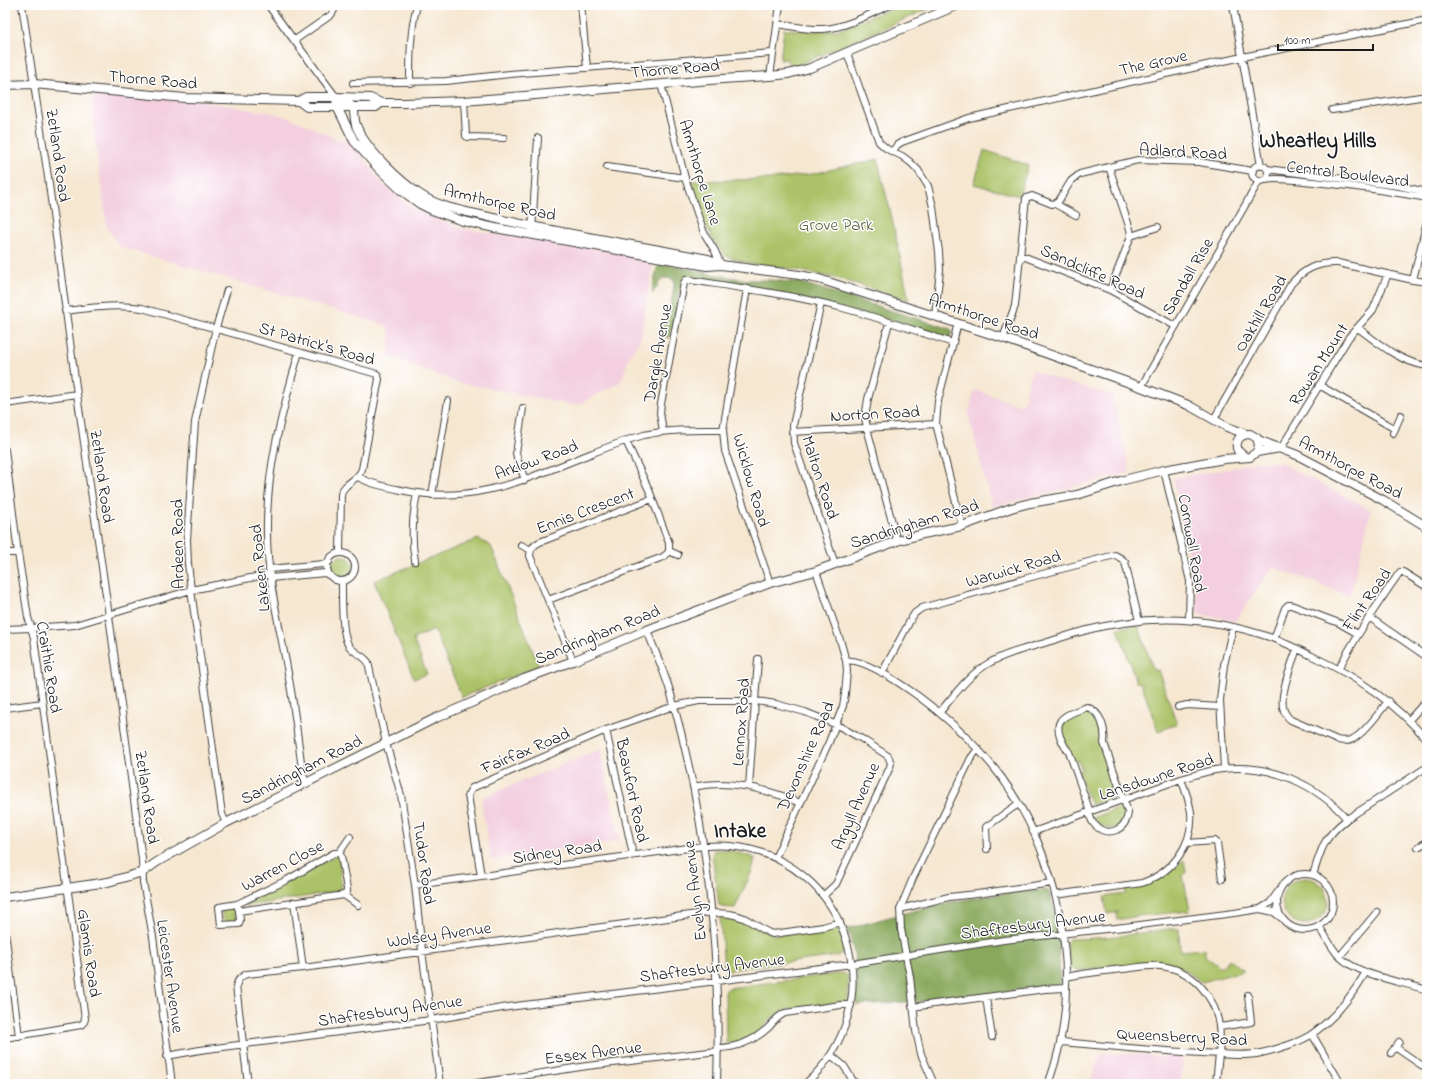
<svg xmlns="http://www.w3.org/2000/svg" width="1432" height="1089" viewBox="0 0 1432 1089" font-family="'Indie Flower',sans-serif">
	<rect width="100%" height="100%" fill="#fff"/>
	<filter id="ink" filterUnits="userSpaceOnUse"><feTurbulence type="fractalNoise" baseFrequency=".025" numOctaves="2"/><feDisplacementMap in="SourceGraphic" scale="8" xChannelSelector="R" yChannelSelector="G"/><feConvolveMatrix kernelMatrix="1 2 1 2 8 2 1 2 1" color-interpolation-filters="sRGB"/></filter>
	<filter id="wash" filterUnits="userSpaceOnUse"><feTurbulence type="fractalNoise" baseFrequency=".012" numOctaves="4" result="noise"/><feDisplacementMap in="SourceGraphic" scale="16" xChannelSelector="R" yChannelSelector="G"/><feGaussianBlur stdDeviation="0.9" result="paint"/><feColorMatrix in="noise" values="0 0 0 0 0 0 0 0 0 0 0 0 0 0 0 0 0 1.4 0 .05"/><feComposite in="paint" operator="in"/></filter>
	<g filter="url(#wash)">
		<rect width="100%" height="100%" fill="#f6e7d1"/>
		<path fill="#f3cfdf" d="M92,90L185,98L251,110L269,112L290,118L344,142L348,138L383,184L415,210L453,225L463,229L654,256L641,336L639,342L630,355L622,379L619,383L579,404L573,405L455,382L389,356L390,334L388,326L120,247L107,227L94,135Z
			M1032,370L1059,380L1112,395L1130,470L1128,473L992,507L968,413L975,390L1022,406Z
			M1254,462H1279L1371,510L1350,596L1273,567L1235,621L1218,617L1200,615L1197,613L1195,609L1196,588L1173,478L1228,469Z
			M600,749L620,841L491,860L481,801L486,796Z
			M1101,1053L1132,1054L1183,1058L1181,1084H1089Z"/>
		<path fill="#acc267" stroke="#646f42" d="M899,5H938L800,64L790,69L787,59L780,60L784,29L815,31L838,30Z
			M984,150L1028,165L1019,196L974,184Z
			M878,159C881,178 887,196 891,214C897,243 903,271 909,300L840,279L793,269L746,263L724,255L713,239L701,217L690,181L773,179L812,174Z
			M478,539L491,546L539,666L462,697L434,630L413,639L427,674L414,679L374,581Z
			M331 567a11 11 0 1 1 22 0a11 11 0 1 1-22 0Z
			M1138,625L1154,671L1158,670L1177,724L1158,731L1141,683L1136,682L1118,628Z
			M1083,710H1089L1096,716L1120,794L1091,805L1078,771L1082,770L1078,761H1075C1071,755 1059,733 1061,725C1061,723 1064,719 1066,717L1071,716L1073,719L1081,716V712Z
			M1122,807L1126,811V816L1118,827L1108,829L1094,821L1095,817Z
			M714,850H730L755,858L752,871L735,908L722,907L719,905L712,854Z
			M335,856H338L339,859L342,891L246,906L245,904Z
			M1184,860L1186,872L1183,876L1190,911L1139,916L1117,920L1116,913L1119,912L1107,914L1104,897L1126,894L1125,889C1150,885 1164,875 1184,860Z
			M1282 901a23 23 0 1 1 46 0a23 23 0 1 1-46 0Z
			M234,906L236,907V921L225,922L223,919L221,910L224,908Z
			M722,916L734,917L775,935L830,928C833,928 835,928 837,929C841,932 844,948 844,952L839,956L727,970L724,968L720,918Z
			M1168,929H1179L1180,951L1205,949V956L1221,968L1229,959L1244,971L1202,982L1185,970L1170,965L1155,963L1110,966L1078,971L1073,969L1070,967L1066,943L1069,939C1102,939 1136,934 1168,929Z
			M843,973L847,975L848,978V998L845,1001L785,1010L773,1017L757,1034L742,1041L730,1044L726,1042L725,991L729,988Z"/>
		<path fill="#89a85c" stroke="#52623c" d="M662,263L712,274L746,280H770L802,283L951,329L952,332L950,337H945L892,321L694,277H684L682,283L670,338L660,336C665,319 675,298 674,280C657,273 661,286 652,293L657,268Z
			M1047,890L1049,892L1058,922L1060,983L1056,985L954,999L856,1005C858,976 857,956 847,929C913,910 978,893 1047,890Z"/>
	</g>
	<g filter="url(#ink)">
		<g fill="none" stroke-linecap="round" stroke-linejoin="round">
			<g stroke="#3d3a37" stroke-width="8">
				<path id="minor" d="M22,5L48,177L77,394L109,616L142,859L143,882L153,937L172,1084
					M268,5L336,97
					M581,5L587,68
					M1233,5L1261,166
					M1426,5L1427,10
					M777,24C792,26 808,30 823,29C845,28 870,14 890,5
					M295,40L331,15L337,5
					M847,53L879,142L887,149L902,156L910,162L918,170L928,186L933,207L939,252L940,270L935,316
					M770,76L780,5
					M353,83L446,81L510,74L772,53
					M410,83C410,56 410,31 417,5
					M661,84L685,178L704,233L715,251L721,265
					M464,101L466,136L468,137L504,138
					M1332,110L1427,96
					M892,152L897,145L902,142L969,118L1242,57L1427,20
					M1252 173a8 8 0 1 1 16 0a8 8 0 1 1-16 0Z
					M607,167L685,178
					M1109,167L1130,229L1131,236L1110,290
					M1267,169L1399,186L1427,192
					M1265,180C1280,177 1298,181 1314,182C1352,186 1390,191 1427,198
					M1055,204L1076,215
					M532,230L538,138
					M1131,236L1158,227
					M1020,255L1110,290L1175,326
					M1413,280L1427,221
					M747,289L723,430L725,451L770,583
					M821,303L793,425L794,443L835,564
					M65,311C91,308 116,304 142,308L377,374L379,379L362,469C358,481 344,482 341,494L340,553
					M889,323L868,399L865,418L867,428L897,541
					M958,323L938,401L936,424L962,526
					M1358,328C1379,344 1400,362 1427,366
					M1003,338L1015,306L1026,198L1032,196L1052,204L1058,202L1071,181L1080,174L1138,160L1199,162L1253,171
					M299,352C282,413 266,468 267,533C267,582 281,630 289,679C295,711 298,743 303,775L306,782
					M1319,385L1395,429
					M1141,387L1259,181
					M5,404L77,394
					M523,408L516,453L518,461L525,480
					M1214,419L1291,284C1304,269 1318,262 1338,263L1413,280L1427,282
					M663,431L660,413L661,404L684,283L686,280H690C741,288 793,295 843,308C880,318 916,331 953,343
					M792,432L936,424
					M1393,433L1401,415
					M1281,448L1349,337L1373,310L1388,274
					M5,450L18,553L28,617L34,638L85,1019L84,1022L81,1025L5,1038
					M1164,470L1190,581L1189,620
					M358,477C371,484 386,487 401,490C471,506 527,479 590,454C608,447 626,440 644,435C670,429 697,430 723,430
					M432,495L448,401
					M521,545L531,550
					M669,551L678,555
					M5,553H18
					M327 567a14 14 0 1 1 28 0a14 14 0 1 1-28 0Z
					M415,561C411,538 412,517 417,494
					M269,569L324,564L329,562
					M270,578L325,573L330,576
					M342,581C342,595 341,635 349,646C354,653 363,655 368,662L386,743L401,795L415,885L422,951L440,1084
					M548,600L663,557L669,552V543L649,490L626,441
					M1369,617L1427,657
					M5,629L31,628L75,625L191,590L270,574
					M647,630C655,652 666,675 672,698C707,822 721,956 717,1084
					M1274,639L1285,608L1288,605H1291L1339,623L1358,634
					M1297,649C1292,663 1280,693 1283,707C1284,712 1287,717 1291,720L1337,740C1343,741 1348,742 1353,739C1364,733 1380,712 1388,701
					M573,661L530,556C530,549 533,545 540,542L652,499
					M846,661C863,657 904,686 918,696C950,720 978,746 1002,778C1055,851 1078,956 1060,1043C1057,1057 1053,1071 1048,1084
					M1339,668C1357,634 1378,603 1400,572H1403L1427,587
					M882,673L911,619L915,613L922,608L1031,577L1115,555L1122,559L1125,562L1139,621
					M1178,707L1187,705L1220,707
					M5,708L42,703
					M940,712C955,694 970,673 991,662C1008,652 1032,647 1051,641C1074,633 1099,626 1124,623C1174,615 1225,622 1272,638C1286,643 1300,650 1314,657C1359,678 1394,702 1427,740
					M1409,720L1427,700
					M606,730L633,855
					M1224,768L1220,700L1224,665L1233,627
					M693,787C728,779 767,789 800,803
					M749,787L758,659
					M1089,812C1090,816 1091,821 1094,824C1107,839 1127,830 1128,812L1104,743C1106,729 1101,712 1087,707C1066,715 1049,718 1064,745C1065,748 1068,750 1069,752L1090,812
					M226,823L222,814L191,590L188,563L187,540L195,422L216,328L227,290
					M1033,832L1181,779C1195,775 1209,770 1223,769C1269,763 1317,784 1347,819
					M1187,843L1215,841L1217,843L1222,879
					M1418,847L1427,842
					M987,849L986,827L1018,804
					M334,853H339L341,856L347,889V892L344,895L239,911L237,904L287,880Z
					M339,853L350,837
					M775,858L829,742L843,706L845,694L847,671L846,661L841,643L816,571
					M1277 902a28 28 0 1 1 56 0a28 28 0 1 1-56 0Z
					M1313,875C1322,847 1323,838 1347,819L1427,767
					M481,876L468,795L472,788L606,730L674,706L699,701H756L776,704L805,712L837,725L862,739L888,756L891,763L890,767L836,884L823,896
					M415,885L703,846C712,846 721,845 730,846C850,858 895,1005 805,1084
					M344,895L358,905
					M1055,895L1142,883C1172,873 1194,845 1191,812C1189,800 1185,789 1181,779
					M294,902L303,968
					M237,904L219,907L221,925L239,924L240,920L239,911
					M900,909L949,897L977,894L1052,883
					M1260,909L1274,912L1280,917
					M712,913C726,913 739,914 751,922C759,926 764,932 773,934L823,927L840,922
					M1319,926C1326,936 1331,948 1340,957C1358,975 1402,982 1427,990
					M5,932L19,1036
					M1340,956L1377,912
					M1066,977C1085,973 1104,971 1123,969C1135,968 1148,965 1160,966C1192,969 1215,995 1219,1026C1222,1043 1217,1067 1216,1084
					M986,998L992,1037
					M912,1007L1045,989L1066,988
					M1220,1027L1251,1022L1248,995
					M1312,1034L1341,1084
					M1061,1042C1108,1046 1156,1051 1203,1053C1222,1054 1243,1057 1261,1053C1275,1050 1301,1042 1312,1034C1335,1018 1352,996 1366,972
					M1395,1047L1427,1069
					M718,1048C738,1048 755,1040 769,1027C774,1021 778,1016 785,1013L841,1005H851
					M1391,1053L1399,1042
					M831,1055L844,1066L855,1084
					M167,1056L200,1050L431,1020L508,1007L852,964L1004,940L1124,927L1234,913L1260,909L1270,903L1280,889
					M248,1084L236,986C238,979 241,976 247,974L303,968L712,912
					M471,1084L587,1066L718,1051
					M934,1084L921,1054L916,1031L910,977L901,929L900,909L913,878L971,758L978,749"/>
			</g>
			<g stroke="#3d3a37" stroke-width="10">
				<path id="tertiary" d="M5,85L34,84L185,98L299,101L306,97H336L370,98L381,103H405L464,101L722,79L770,76L788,74L810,68L958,5
					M336,97L337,107L354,141L379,169L401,190L420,204L432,210L463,221L495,228L707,266L721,265L799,275L819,279L1003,338L1141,387L1188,405L1227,427L1246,434
					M337,97L353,107C355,113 354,119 356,125C365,149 401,183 424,197C444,209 470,212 493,218C564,234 636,245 708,259L719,263
					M299,101L307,107H376L381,103
					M1258,440L1297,455L1383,500L1427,527
					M1257,452L1280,448
					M5,897L108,882L143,872L157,862L226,823L436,718L471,703L524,679L573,661L647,630L770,583L816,571L897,541L923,534L962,526L1011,508L1030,503L1077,495L1124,480L1164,470L1224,459L1250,457L1257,452L1259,445L1257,438L1250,434C1240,434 1234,441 1238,451L1245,457"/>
			</g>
			<use href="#minor" stroke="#fff" stroke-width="6"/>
			<use href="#tertiary" stroke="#fff" stroke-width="8"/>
		</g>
	</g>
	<g text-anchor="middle" stroke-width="3" stroke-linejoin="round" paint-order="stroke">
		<g font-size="17" fill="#1c1c1c" stroke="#fff">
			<text transform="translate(1153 62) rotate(-13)" y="6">The Grove</text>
			<text transform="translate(675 68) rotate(-5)" y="6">Thorne Road</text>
			<text transform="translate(153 79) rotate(5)" y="6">Thorne Road</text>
			<text transform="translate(1183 151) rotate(3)" y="6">Adlard Road</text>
			<text transform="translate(59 155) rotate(82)" y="6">Zetland Road</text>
			<text transform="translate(701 172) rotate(73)" y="6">Armthorpe Lane</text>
			<text transform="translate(1348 173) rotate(7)" y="6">Central Boulevard</text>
			<text transform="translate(500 202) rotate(13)" y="6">Armthorpe Road</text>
			<text transform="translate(1093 271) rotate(24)" y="6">Sandcliffe Road</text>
			<text transform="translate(1187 276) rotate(-60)" y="6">Sandall Rise</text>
			<text transform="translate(1260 313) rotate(-59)" y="6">Oakhill Road</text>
			<text transform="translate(984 316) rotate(18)" y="6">Armthorpe Road</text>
			<text transform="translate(317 343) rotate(16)" y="6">St Patrick's Road</text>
			<text transform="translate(657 353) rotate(-80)" y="6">Dargle Avenue</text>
			<text transform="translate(1318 364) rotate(-57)" y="6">Rowan Mount</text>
			<text transform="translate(875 413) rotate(-3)" y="6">Norton Road</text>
			<text transform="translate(536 459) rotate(-20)" y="6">Arklow Road</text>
			<text transform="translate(1351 467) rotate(28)" y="6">Armthorpe Road</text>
			<text transform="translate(103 476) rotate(82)" y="6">Zetland Road</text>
			<text transform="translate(821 477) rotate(72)" y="6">Malton Road</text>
			<text transform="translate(752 480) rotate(74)" y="6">Wicklow Road</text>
			<text transform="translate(585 510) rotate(-21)" y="6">Ennis Crescent</text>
			<text transform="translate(914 523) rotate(-17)" y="6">Sandringham Road</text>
			<text transform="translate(1193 543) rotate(80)" y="6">Cornwall Road</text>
			<text transform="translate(177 544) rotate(-91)" y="6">Ardeen Road</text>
			<text transform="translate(259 568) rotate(-96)" y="6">Lakeen Road</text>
			<text transform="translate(1013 568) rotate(-16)" y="6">Warwick Road</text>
			<text transform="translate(1366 599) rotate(-55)" y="6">Flint Road</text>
			<text transform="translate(597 634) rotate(-22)" y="6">Sandringham Road</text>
			<text transform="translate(50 667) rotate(81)" y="6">Craithie Road</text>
			<text transform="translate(740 722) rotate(-86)" y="6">Lennox Road</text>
			<text transform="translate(525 750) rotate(-23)" y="6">Fairfax Road</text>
			<text transform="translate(805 756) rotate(-66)" y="6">Devonshire Road</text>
			<text transform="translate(301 769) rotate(-27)" y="6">Sandringham Road</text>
			<text transform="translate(1156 776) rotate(-18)" y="6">Lansdowne Road</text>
			<text transform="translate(633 790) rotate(78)" y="6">Beaufort Road</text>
			<text transform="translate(148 797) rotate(82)" y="6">Zetland Road</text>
			<text transform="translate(855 806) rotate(-66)" y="6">Argyll Avenue</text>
			<text transform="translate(557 851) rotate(-8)" y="6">Sidney Road</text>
			<text transform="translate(425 863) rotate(82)" y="6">Tudor Road</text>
			<text transform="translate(282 865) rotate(-28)" y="6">Warren Close</text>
			<text transform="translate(694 891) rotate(-97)" y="6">Evelyn Avenue</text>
			<text transform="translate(1033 924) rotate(-7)" y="6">Shaftesbury Avenue</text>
			<text transform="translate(439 934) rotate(-8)" y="6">Wolsey Avenue</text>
			<text transform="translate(90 953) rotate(82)" y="6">Glamis Road</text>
			<text transform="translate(712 967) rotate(-7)" y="6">Shaftesbury Avenue</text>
			<text transform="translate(171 976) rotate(82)" y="6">Leicester Avenue</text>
			<text transform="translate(390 1010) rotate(-8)" y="6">Shaftesbury Avenue</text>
			<text transform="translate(1182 1036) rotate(3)" y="6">Queensberry Road</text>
			<text transform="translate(593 1052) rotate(-7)" y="6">Essex Avenue</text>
		</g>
		<g font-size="17" fill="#565e3a" stroke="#fff">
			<text x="836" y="230">Grove Park</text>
		</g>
		<g font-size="21" font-weight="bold" fill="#1c1c1c" stroke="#fff">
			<text x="1318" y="147">Wheatley Hills</text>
			<text x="740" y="837">Intake</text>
		</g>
	</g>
	<rect width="1432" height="1089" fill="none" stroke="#fff" stroke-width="20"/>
	<path d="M1278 44v6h95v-6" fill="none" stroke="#1c1c1c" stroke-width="2"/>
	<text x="1284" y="44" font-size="12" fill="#1c1c1c" stroke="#ffffff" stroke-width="3" paint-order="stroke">100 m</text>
</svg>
